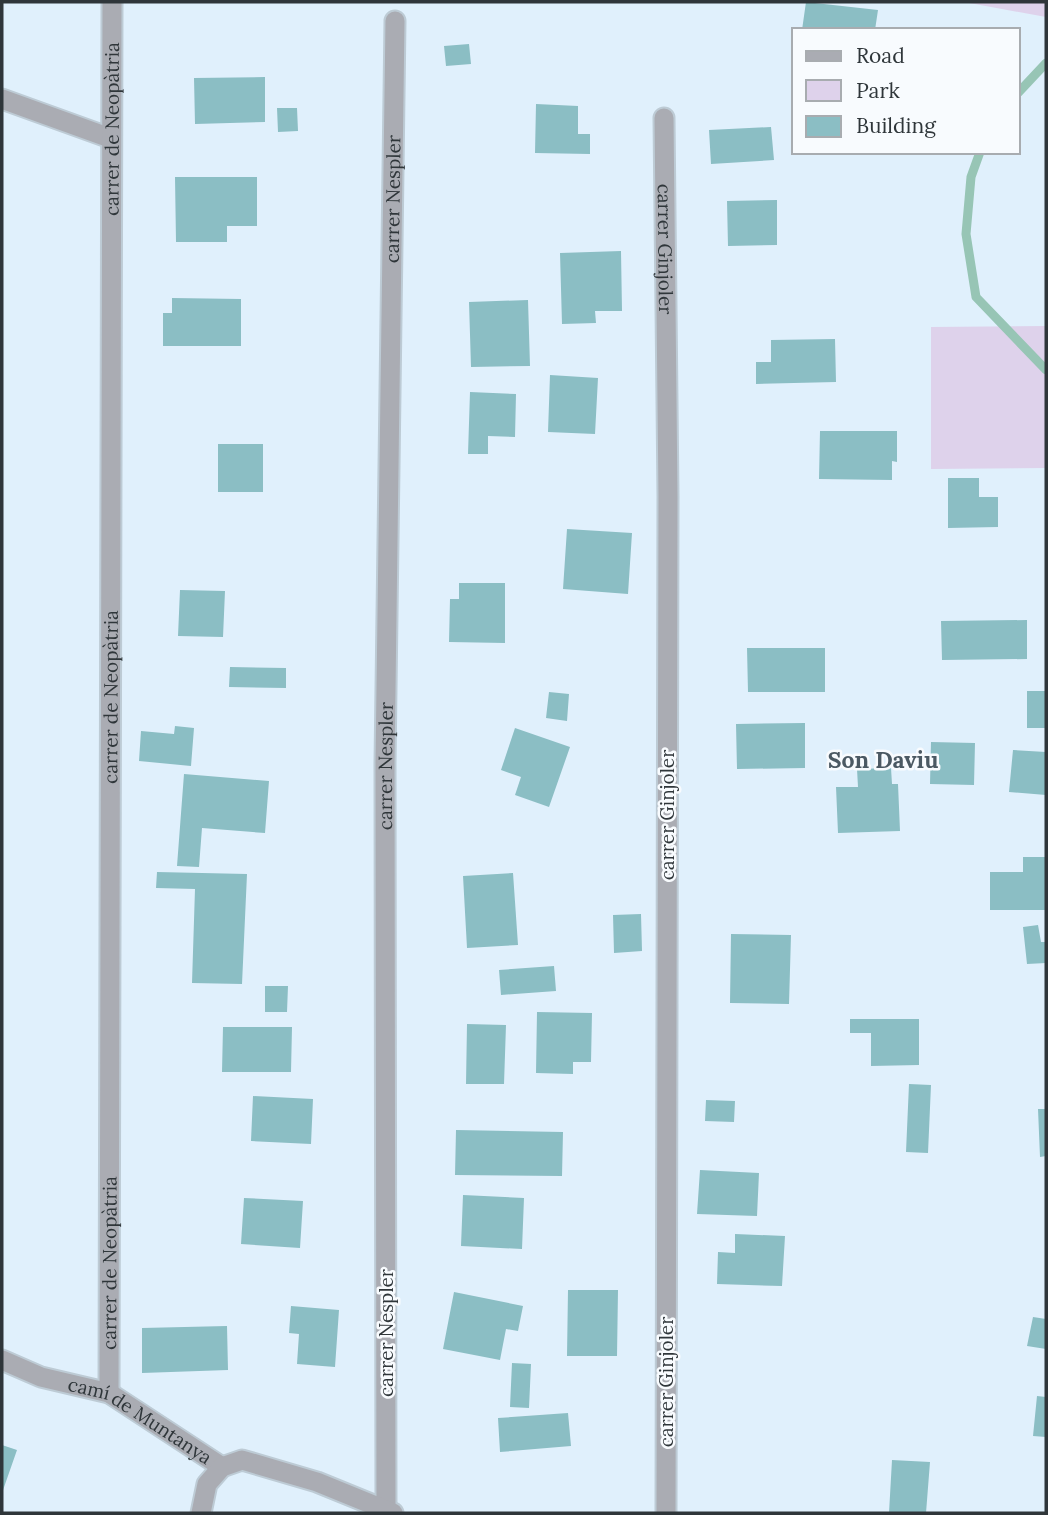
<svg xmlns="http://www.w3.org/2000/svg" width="1048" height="1515" viewBox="0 0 1048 1515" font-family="Lora,serif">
	<rect width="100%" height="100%" fill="#e0f0fc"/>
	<path fill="#ded2eb" d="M964,2H1046V17Z
		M1046,326V468L931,469V327Z"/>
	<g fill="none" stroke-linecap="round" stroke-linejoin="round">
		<path stroke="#97c5b5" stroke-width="9" d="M1018,93L1046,63
			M980,152L971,177L966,234L976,297L1046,370"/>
	</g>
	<path fill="#8bbec4" d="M806,2L878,10L875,30H802Z
		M469,44L471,64L446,66L444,46Z
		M265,77V122L195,124L194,78Z
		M536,104L578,106V134H590V154L535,153Z
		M277,108H297L298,131L278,132Z
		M771,127L774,160L711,164L709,130Z
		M175,177H257V226H227V242H176Z
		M777,200V245L728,246L727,201Z
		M621,251L622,311H595L596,323L562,324L560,253Z
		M172,298L241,299V346H163V313H172Z
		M528,300L530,366L471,367L469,302Z
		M835,339L836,382L756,384V362H771V340Z
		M550,375L598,378L595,434L548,432Z
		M470,392L516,394L515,437L488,436V454H468Z
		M820,431H897V462L892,461V480L819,479Z
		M218,444H263V492H218Z
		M948,478H979V497H998V527L948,528Z
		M567,529L632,533L628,594L563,589Z
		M459,583H505V643L449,642L450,599H459Z
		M180,590L225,591L223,637L178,636Z
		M1027,620V659L942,660L941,621Z
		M747,648H825V692H748Z
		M230,667L286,668V688L229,687Z
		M1027,691H1046V728H1027Z
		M549,692L569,694L567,721L546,718Z
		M805,723V768L737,769L736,724Z
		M175,726L194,728L191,766L139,761L141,731L174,734Z
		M515,728L570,747L549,807L515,795L521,777L501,770Z
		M931,742L975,743L974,785L930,784Z
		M1013,750L1046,752V795L1009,792Z
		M891,768L892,784H898L900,831L838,833L836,787H858L857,769Z
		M184,774L269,781L265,833L202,828L199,867L177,866Z
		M1023,857H1046V910H990V872H1023Z
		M157,872L247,874L242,984L192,983L195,889L156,888Z
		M513,873L518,945L467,948L463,876Z
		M641,914L642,951L614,953L613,915Z
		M1038,925L1041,942H1046V963L1027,964L1023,927Z
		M731,934L791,935L789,1004L730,1003Z
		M554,966L556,991L501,995L499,970Z
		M265,986H288L287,1012H265Z
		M537,1012L592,1013L591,1062H573V1074L536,1073Z
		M850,1019H919V1065L871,1066V1033H850Z
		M467,1024L506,1025L504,1084H466Z
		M223,1027H292L291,1072H222Z
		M909,1084L931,1085L928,1153L906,1152Z
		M253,1096L313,1099L311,1144L251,1141Z
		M706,1100L735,1101L734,1122L705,1121Z
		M1038,1109H1046V1156L1040,1157Z
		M456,1130L563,1132L562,1176L455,1175Z
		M700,1170L759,1173L757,1216L697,1214Z
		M463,1195L524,1198L522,1249L461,1246Z
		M244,1198L303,1201L300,1248L241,1244Z
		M735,1234L785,1236L782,1286L717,1284L718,1252L735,1253Z
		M568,1290H618L617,1356H567Z
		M454,1292L523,1306L518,1331L506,1329L500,1360L443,1349Z
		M291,1306L339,1310L335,1367L297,1364L299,1334L289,1333Z
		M1033,1317L1046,1319V1349L1027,1346Z
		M227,1326L228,1370L142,1373V1328Z
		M512,1363L531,1364L529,1408L510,1407Z
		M1037,1396L1046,1397V1437L1033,1436Z
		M568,1413L571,1446L500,1452L498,1418Z
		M2,1445L17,1450L2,1493Z
		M892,1460L930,1462L926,1513H889Z"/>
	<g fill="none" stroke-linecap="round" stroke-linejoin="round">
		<g stroke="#bdcbd5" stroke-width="23">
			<g id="minor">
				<path d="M2,99L110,138"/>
				<path id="s1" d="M664,118L668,496L666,1513"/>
				<path id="s2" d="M2,1360L41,1377L109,1393L222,1467"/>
				<path id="s3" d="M109,1393L112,2"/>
				<path id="s4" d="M386,1510L385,763L395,21"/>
				<path d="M201,1513L207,1484L222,1467L242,1460L317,1482L393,1513"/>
			</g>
		</g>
		<use href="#minor" stroke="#aaacb3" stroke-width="19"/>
	</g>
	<g text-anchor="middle" stroke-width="5" stroke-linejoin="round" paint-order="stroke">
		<g font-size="19" fill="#2f363a" stroke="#f8fbfe">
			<text dy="7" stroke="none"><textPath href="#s3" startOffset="1264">carrer de Neopàtria</textPath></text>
			<text dy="7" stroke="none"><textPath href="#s4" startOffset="1311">carrer Nespler</textPath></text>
			<text dy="7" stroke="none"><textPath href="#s1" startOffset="131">carrer Ginjoler</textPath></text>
			<text dy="7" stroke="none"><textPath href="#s3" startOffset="696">carrer de Neopàtria</textPath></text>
			<text dy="7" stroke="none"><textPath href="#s4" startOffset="744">carrer Nespler</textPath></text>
			<text transform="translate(667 815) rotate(-90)" y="7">carrer Ginjoler</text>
			<text dy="7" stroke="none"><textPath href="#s3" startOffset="130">carrer de Neopàtria</textPath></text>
			<text transform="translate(386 1333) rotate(-90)" y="7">carrer Nespler</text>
			<text transform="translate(666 1382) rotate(-90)" y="7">carrer Ginjoler</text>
			<text dy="7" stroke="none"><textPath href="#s2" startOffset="152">camí de Muntanya</textPath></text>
		</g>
		<g font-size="23" font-weight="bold" fill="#4b5963" stroke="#f8fbfe">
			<text x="883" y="768">Son Daviu</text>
		</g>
	</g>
	<rect width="1048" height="1515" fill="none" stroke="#2f363a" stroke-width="7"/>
	<rect x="792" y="28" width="228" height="126" fill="#f8fbfe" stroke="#a8acb0" stroke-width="2"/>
	<rect x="806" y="51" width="35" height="10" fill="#aaacb3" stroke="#a8acb0" stroke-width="2"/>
	<text x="856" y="63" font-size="21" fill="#2f363a">Road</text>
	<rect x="806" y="80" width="35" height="21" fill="#ded2eb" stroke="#a8acb0" stroke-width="2"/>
	<text x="856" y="98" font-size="21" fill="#2f363a">Park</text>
	<rect x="806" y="116" width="35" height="21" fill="#8bbec4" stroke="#a8acb0" stroke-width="2"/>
	<text x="856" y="133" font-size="21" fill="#2f363a">Building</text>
</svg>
